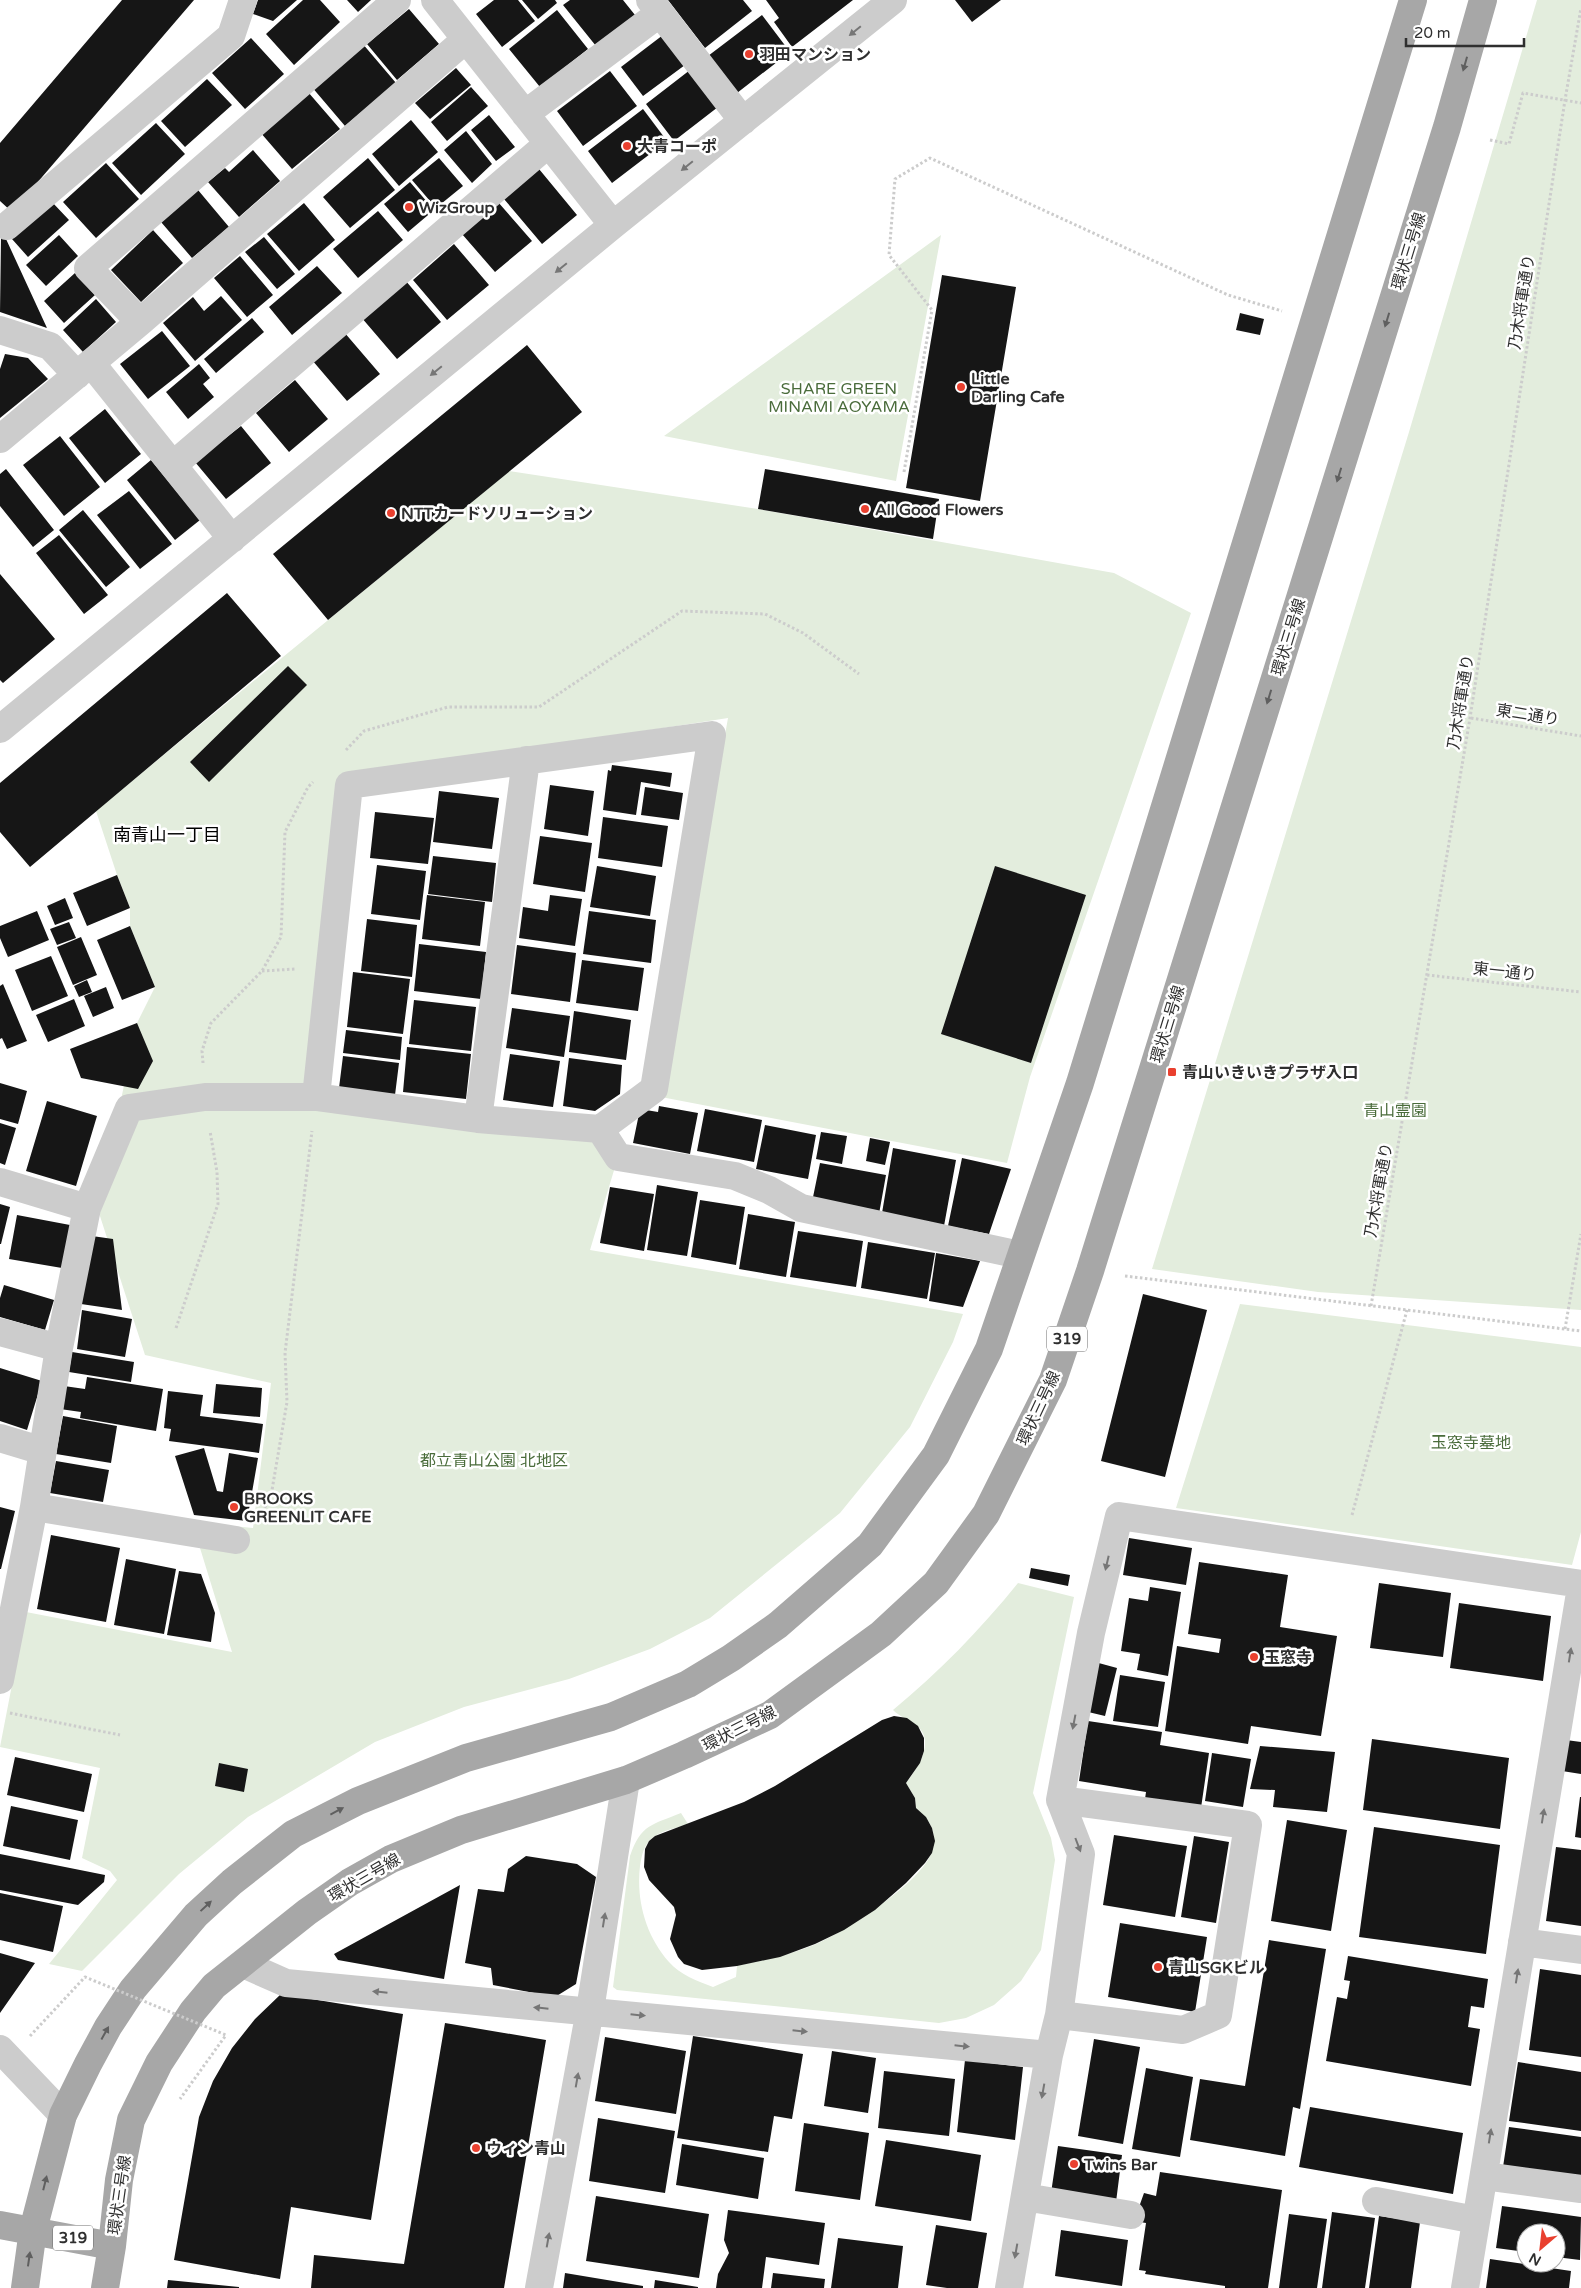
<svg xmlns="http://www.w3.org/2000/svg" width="1581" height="2288" viewBox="0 0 1581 2288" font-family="'Varela Round','Noto Sans JP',sans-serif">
	<rect width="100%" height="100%" fill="#fff"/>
	<path fill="#e3eddd" d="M1537,0H1581V1310L1318,1292L1152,1269L1409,432Z
		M941,235L896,481L664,436Z
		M509,471L758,509L1114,573L1191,613L1030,1077L1007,1163L661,1097L728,718L345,777L317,1097L600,1129L618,1157L590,1250L963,1314L953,1342L910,1427L840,1513L710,1618L650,1649L569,1679L464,1707L375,1742L248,1817L179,1874L82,1971L49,1964L117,1880L110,1871L82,1858L100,1768L0,1747L26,1612L232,1652L192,1522L253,1528L271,1383L145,1355L98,1210L137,1023L155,987L130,926V908L117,875L96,811C233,697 372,585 509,471Z
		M1240,1304L1581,1347V1532L1572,1565L1176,1508Z
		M1018,1583L1074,1597L1033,1793L1051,1838L1055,1860L1041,1950L1021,1981L994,2005L966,2018L939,2023L617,1990L613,1987L630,1856C641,1824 652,1825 681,1813L688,1824C677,1828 664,1830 655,1836C644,1843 642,1854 640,1866C636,1901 646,1936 669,1962C680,1975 698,1981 713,1987L736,1977L737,1966C763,1960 789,1955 814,1945C843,1933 924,1881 932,1851C938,1833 930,1820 916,1808L915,1798L906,1783C917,1769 936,1741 917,1726C909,1720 900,1717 893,1710C939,1672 980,1630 1018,1583Z"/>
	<path fill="#161616" d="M122,0H194L12,212L0,201V143Z
		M258,0H297L273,21L253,14Z
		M303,0H320L340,22L294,65L266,34Z
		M347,0H371L358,12Z
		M494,0H518L535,21L502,47L476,14Z
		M522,0H555L557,3L538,19Z
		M570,0H623L635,15L596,46L563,5Z
		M668,0H743L752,11L705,48Z
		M766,0H853L792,47L774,22L779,18Z
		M955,0H1001L972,22Z
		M409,9L439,44L397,80L367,44Z
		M557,10L588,49L540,87L509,49Z
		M762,15L790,52L737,93L708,56Z
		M663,35L685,65L643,96L621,67Z
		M251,38L284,74L245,109L212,73Z
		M362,43L396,83L345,126L311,86Z
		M456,68L471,85L430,119L415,103Z
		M690,70L718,107L674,141L646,104Z
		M610,71L637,106L583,146L557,111Z
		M207,79L232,105L185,147L161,121Z
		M471,87L488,106L447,141L431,122Z
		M308,92L340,129L292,169L260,132Z
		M643,109L667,141L612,183L588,151Z
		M489,115L515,147L496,161L471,130Z
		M411,120L438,152L399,186L372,154Z
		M156,123L185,154L141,195L112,163Z
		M466,131L492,164L472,183L444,150Z
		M253,150L280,181L239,217L208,182L225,168L229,172Z
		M368,158L395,190L350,228L323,197Z
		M439,158L463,186L436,208L412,180Z
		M106,163L139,199L96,238L63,202Z
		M539,169L577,215L542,244L504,199Z
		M410,182L434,210L408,232L384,204Z
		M198,190L229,227L192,258L161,222Z
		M52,202L69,220L28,257L12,239Z
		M498,202L532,241L495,272L462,234Z
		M304,203L335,240L299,271L267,234Z
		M378,211L403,240L358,278L333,249Z
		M153,230L183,263L141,302L111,270Z
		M59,235L78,256L46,286L26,265Z
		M264,237L295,274L277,289L245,252Z
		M1,238L6,239L47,328L0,312Z
		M454,244L489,285L447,320L413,280Z
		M240,256L273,295L247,317L214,278Z
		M317,266L342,293L292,335L269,307Z
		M75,273L95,295L64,323L44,301Z
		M942,275L1016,287L980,501L906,488Z
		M405,280L441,322L397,359L361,317Z
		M221,296L242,320L195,361L163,323L193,297L204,311Z
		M96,299L116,322L83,352L63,330Z
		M1240,313L1264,319L1260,335L1236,330Z
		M252,318L264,332L216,373L204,359Z
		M162,331L190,366L148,399L120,364Z
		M344,332L380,374L347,401L312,360Z
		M527,345L582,412L328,620L273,554Z
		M5,354L28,358L48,379L0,418V369Z
		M199,364L210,378L203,384L214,397L188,419L166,392Z
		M295,380L328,419L289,452L256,413Z
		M105,409L141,454L105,483L69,438Z
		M241,426L271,463L226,499L195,462Z
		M60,436L100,487L64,516L23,465Z
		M151,460L200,520L175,540L127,480Z
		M6,469L54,530L33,547L0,506V474Z
		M765,469L939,499L933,539L758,509Z
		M129,491L172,544L140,569L97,515Z
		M83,510L130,567L106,587L59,530Z
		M59,535L108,595L84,614L36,553Z
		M0,574L55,639L3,683L0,680Z
		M227,593L281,656L30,867L0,832V783Z
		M288,666L307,685L209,782L190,762Z
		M612,765L672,773L670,787L641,782L636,815L603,810L608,770L611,771Z
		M550,785L594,791L588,836L544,829Z
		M645,787L683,793L679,820L641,815Z
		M439,791L499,798L492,849L433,842Z
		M375,812L434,818L428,864L370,858Z
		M603,817L668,826L662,867L598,858Z
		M540,836L592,843L585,892L533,884Z
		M433,856L496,863L492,902L428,894Z
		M377,865L426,871L420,920L371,914Z
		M597,866L656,876L650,916L590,907Z
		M995,866L1086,895L1031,1063L941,1034Z
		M117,875L130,908L87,926L73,893Z
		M427,895L485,902L480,946L422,939Z
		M550,895L582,899L575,946L519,938L523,907L548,911Z
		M65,898L73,918L55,925L47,906Z
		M37,911L49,940L8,957L0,938V926Z
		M589,911L656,920L651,963L583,954Z
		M367,919L417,925L412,977L361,971Z
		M69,922L76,938L57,945L50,929Z
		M130,926L155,987L122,1000L97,940Z
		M81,937L97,975L73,985L57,947Z
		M419,944L486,952L481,999L414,991Z
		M517,945L576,953L570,1002L511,994Z
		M51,956L68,996L32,1011L15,970Z
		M582,960L644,968L638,1011L576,1003Z
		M353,972L410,979L403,1034L347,1027Z
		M87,980L92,992L79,997L74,986Z
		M3,984L27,1041L7,1049L2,1038L0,1039V986Z
		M106,987L114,1008L93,1017L84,996Z
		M74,999L85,1026L48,1042L36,1015Z
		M414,1000L476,1007L471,1051L409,1044Z
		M512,1008L570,1016L564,1057L506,1048Z
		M574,1011L631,1020L626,1060L569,1052Z
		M137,1023L153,1061L138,1089L81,1078L70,1049Z
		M346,1030L402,1037L400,1060L343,1053Z
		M407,1047L471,1054L466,1099L403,1092Z
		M510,1054L560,1061L553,1107L503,1100Z
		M343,1056L399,1063L395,1095L339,1088Z
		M569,1058L622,1065L620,1094L595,1111L563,1106Z
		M0,1083L27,1091L18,1124L0,1119Z
		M47,1101L97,1116L76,1186L26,1171Z
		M659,1106L698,1113L690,1154L633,1143L640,1109L658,1112Z
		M705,1109L762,1120L754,1162L697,1151Z
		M0,1123L16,1128L5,1165L0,1163Z
		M765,1125L816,1135L808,1179L756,1169Z
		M821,1132L847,1136L842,1164L816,1159Z
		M870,1138L890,1142L885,1165L866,1161Z
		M893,1148L956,1160L944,1226L882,1213Z
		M962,1158L1011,1169L989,1234L948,1226Z
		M820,1163L886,1175L879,1214L812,1202Z
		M657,1185L698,1192L687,1256L647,1250Z
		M610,1187L654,1194L644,1251L600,1243Z
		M700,1200L745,1207L736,1265L691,1257Z
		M0,1204L10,1207L1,1244H0Z
		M748,1214L795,1222L786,1277L739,1269Z
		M17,1215L70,1225L62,1268L9,1259Z
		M798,1231L863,1241L856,1287L790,1277Z
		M92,1236L113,1239L122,1310L81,1304Z
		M868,1242L935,1253L927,1299L861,1288Z
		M936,1253L980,1261L963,1307L929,1301Z
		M4,1285L54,1300L45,1330L0,1317V1298Z
		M1143,1294L1207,1310L1165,1477L1101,1461Z
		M82,1310L132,1319L125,1357L77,1349Z
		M72,1352L134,1362L131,1382L69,1372Z
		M0,1368L42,1381L27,1430L0,1421Z
		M87,1377L163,1389L156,1431L80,1418L81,1412L60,1409L64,1386L85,1389Z
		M216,1384L262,1388L260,1417L213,1413Z
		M168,1391L203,1395L200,1416L263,1424L259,1453L169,1441L171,1429L164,1428Z
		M63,1416L117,1426L111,1463L56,1454Z
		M204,1448L217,1491L223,1492L229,1453L258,1458L247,1521L194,1515L175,1456Z
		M56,1461L109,1470L103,1502L50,1493Z
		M0,1507L15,1511L1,1569H0Z
		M51,1535L120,1548L106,1622L37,1609Z
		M1129,1538L1192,1548L1186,1585L1123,1575Z
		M126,1559L176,1569L164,1634L114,1625Z
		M1199,1562L1288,1575L1280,1627L1337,1636L1321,1736L1251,1726L1248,1744L1165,1731L1177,1646L1219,1653L1221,1639L1188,1634Z
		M1031,1568L1070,1575L1068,1586L1029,1578Z
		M179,1571L201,1574L215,1613L211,1642L167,1635Z
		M1379,1583L1451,1593L1443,1657L1370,1648Z
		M1150,1587L1181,1592L1168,1676L1137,1670L1140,1654L1121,1651L1129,1598L1148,1601Z
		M1459,1603L1551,1616L1543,1681L1450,1668Z
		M1095,1662L1117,1668L1105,1716L1084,1711Z
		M1120,1675L1165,1682L1158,1727L1113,1721Z
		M894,1716L907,1718L918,1726L924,1738V1751L920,1763L906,1783L915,1798L916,1808L926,1817L932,1828L935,1841L932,1853L925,1863L906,1883L875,1910L844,1930L815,1944L780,1957L737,1966L702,1970L684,1964L678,1957L670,1939L676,1915L674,1907L649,1880L644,1867L645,1849L649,1841L655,1836L744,1802L775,1786L882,1720Z
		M1088,1721L1162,1732L1160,1745L1209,1753L1201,1808L1145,1799L1146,1792L1079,1781Z
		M1372,1739L1509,1758L1500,1829L1363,1810Z
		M1566,1740L1581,1742V1774L1562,1771Z
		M1260,1746L1335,1752L1327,1812L1273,1807L1275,1790L1250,1789Z
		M1212,1753L1251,1759L1243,1807L1205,1801Z
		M15,1757L92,1774L84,1812L7,1795Z
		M219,1763L248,1769L244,1792L215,1786Z
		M1580,1797H1581V1838L1575,1837Z
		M11,1806L78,1820L70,1860L3,1846Z
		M1287,1820L1347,1830L1331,1931L1271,1921Z
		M1374,1827L1500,1845L1486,1954L1359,1937Z
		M1114,1835L1187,1846L1175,1917L1103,1905Z
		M1194,1836L1229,1842L1216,1923L1181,1917Z
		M1556,1847L1581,1850V1926L1546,1921Z
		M0,1854L105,1875L104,1882L78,1905L0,1890Z
		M526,1856L577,1864L596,1877L576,1984L555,1997L493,1985L491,1968L465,1963L478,1889L504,1892L508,1869Z
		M460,1885L444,1979L338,1960L334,1954Z
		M0,1893L63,1906L53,1952L0,1940Z
		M1120,1923L1207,1937L1195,2012L1108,1997Z
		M1269,1940L1326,1949L1300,2109L1293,2107L1285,2156L1190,2140L1200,2079L1245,2086Z
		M0,1953L35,1963L0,2013Z
		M1348,1956L1488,1979L1484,2008L1471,2006L1468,2027L1480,2029L1471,2086L1326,2061L1337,1997L1347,1999L1350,1981L1344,1980Z
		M1540,1969L1581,1975V2057L1529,2050Z
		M281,1994L403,2014L371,2220L291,2207L280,2279L174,2260L199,2117L213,2081L232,2048L255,2019Z
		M445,2023L546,2040L504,2288H311L314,2255L404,2264Z
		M693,2036L803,2054L792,2119L774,2116L768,2152L677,2138Z
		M605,2037L686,2051L676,2114L595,2101Z
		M1094,2039L1140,2047L1123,2144L1078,2136Z
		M832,2051L876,2058L868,2113L824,2106Z
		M965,2060L1023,2067L1015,2140L957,2132Z
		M1518,2062L1581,2072V2131L1509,2121Z
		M1146,2068L1193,2077L1180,2157L1132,2149Z
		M884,2071L955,2079L949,2136L878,2128Z
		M1310,2107L1463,2133L1453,2194L1299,2167Z
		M598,2118L675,2131L665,2193L589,2181Z
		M804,2123L869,2133L860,2200L795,2191Z
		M1509,2127L1581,2137V2178L1503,2167Z
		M886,2140L981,2155L971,2221L875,2206Z
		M682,2144L764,2158L758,2199L676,2185Z
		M1058,2146L1122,2155L1116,2202L1051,2193Z
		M1160,2172L1282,2190L1268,2288H1225V2286L1145,2274L1146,2271L1139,2270L1146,2223L1134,2221L1144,2193L1156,2196Z
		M596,2196L709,2214L699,2278L586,2261Z
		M1502,2206L1581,2217L1580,2260L1556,2257V2233H1526V2252L1496,2248Z
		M728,2210L825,2223L819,2265L766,2257L762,2288H716L718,2274L729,2253L724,2240Z
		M1332,2212L1375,2218L1365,2288H1322Z
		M1289,2214L1327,2219L1317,2288H1279Z
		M1379,2216L1420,2222L1411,2288H1369Z
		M936,2225L987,2233L978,2288H947L926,2285Z
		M1061,2230L1128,2240L1122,2286L1055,2276Z
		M838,2238L903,2246L898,2288H831Z
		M1490,2259L1571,2271L1569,2288H1486Z
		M565,2273L643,2286V2288H563Z
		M773,2273L825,2279L824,2288H771Z
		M168,2280L239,2287V2288H167Z
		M655,2280L698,2287V2288H654Z"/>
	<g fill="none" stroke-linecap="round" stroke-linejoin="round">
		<path stroke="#ccc" stroke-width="3" stroke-dasharray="2.5 2.5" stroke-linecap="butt" d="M1490,140L1509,144L1523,93L1581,103
			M904,472L932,310L889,255L895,179L930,158L1228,295L1282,311
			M1471,718L1581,736
			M346,750L364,731L448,707H539L682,611L765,614L803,633L859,674
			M262,971L295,969
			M1427,975L1581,992
			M203,1063L202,1051L211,1023L262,971L281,937L285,832L308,787L313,782
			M1125,1276L1581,1331
			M1371,1306L1470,718L1565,100L1581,8
			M176,1328L218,1204L217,1172L210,1131
			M1565,1329L1581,1234
			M1352,1515L1407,1310
			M261,1517L272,1490L287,1402L285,1353L312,1131
			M10,1713L120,1735"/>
		<path stroke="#ccc" stroke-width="28" d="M435,0L613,225
			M650,0L743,121
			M525,114L660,13
			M7,226L231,36L243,0
			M140,322L88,268L397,0
			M0,330L50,346L77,375
			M91,363L232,539
			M0,439L140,322L465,40
			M173,465L548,144
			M0,729L613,225L893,0
			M478,1119L526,760
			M600,1129L618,1157L735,1176L769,1190L801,1208L1020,1255
			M0,1182L87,1208
			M0,1332L59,1348
			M0,1438L43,1451
			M34,1507L236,1540
			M0,1680L34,1507L59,1348L87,1208L129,1108L205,1097H316L349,785L712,735L654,1089L600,1129L478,1119L316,1097
			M1522,1942L1581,1950
			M243,1964L286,1983L1049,2055
			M1059,2015L1183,2030L1218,2015L1248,1825L1060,1800
			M0,2049L63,2115
			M1484,2176L1581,2189
			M1025,2197L1131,2215
			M1376,2201L1476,2220
			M539,2288L590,2010L626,1780
			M1009,2288L1049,2055L1059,2015L1081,1854L1060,1800L1091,1633L1119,1516L1581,1584
			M1465,2288L1581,1587"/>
		<path stroke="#a7a7a7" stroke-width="28" d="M0,2225L112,2246
			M25,2288L33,2230L63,2115L88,2064L108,2027L133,1989L196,1915L232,1882L293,1834L358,1801L466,1758L611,1717L688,1684L731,1658L778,1625L870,1545L936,1455L989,1349L1080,1083L1413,0
			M105,2288L112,2246L119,2180L131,2120L159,2063L193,2011L214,1986L307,1912L350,1882L391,1859L461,1830L626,1780L684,1755L770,1715L881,1634L936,1583L986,1514L1053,1380L1090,1271L1447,127L1483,0"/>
		<path stroke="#ccc" stroke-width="3" stroke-dasharray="2.5 2.5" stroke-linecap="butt" d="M30,2036L85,1977L226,2035L180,2099"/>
	</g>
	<defs><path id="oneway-solid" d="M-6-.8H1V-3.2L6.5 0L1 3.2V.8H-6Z" transform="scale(1.25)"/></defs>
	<g fill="#767676">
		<use href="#oneway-solid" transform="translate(855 31) rotate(141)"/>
		<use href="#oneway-solid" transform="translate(687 166) rotate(141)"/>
		<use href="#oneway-solid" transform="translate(561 268) rotate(141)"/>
		<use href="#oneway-solid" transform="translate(436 371) rotate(141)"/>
		<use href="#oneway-solid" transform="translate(1107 1563) rotate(103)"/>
		<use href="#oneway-solid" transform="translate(1570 1655) rotate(-81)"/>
		<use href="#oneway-solid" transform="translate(1074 1722) rotate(101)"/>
		<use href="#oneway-solid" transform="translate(1543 1816) rotate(-81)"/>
		<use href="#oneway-solid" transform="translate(1078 1845) rotate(69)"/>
		<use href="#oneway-solid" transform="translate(604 1920) rotate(-81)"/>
		<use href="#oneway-solid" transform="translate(1517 1976) rotate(-81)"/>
		<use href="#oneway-solid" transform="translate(380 1992) rotate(-174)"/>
		<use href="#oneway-solid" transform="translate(541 2008) rotate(-174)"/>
		<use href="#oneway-solid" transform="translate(638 2015) rotate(6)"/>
		<use href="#oneway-solid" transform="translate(800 2031) rotate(6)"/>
		<use href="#oneway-solid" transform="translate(962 2046) rotate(6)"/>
		<use href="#oneway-solid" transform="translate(577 2080) rotate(-80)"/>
		<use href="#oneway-solid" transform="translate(1043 2091) rotate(100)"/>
		<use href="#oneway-solid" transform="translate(1490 2136) rotate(-81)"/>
		<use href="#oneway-solid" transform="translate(548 2240) rotate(-80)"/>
		<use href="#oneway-solid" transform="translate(1016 2251) rotate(100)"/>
	</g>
	<g fill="#5f5f5f">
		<use href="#oneway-solid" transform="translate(1465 64) rotate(106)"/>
		<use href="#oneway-solid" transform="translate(1387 320) rotate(107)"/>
		<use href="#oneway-solid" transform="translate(1339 475) rotate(107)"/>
		<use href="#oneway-solid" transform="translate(1269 697) rotate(107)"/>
		<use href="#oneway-solid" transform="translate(337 1811) rotate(-28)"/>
		<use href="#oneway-solid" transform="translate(206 1906) rotate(-43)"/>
		<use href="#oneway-solid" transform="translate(105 2033) rotate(-61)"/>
		<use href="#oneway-solid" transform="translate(45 2183) rotate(-76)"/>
		<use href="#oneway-solid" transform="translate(29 2259) rotate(-82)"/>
	</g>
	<g fill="#e9402f" stroke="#fff" stroke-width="2">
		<circle cx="749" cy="54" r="5"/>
		<circle cx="627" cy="146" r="5"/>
		<circle cx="409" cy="207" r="5"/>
		<circle cx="961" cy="387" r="5"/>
		<circle cx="865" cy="509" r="5"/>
		<circle cx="391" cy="513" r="5"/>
		<rect x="1167" y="1067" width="10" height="10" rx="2.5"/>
		<circle cx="234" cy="1507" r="5"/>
		<circle cx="1254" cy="1657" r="5"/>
		<circle cx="1158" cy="1967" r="5"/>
		<circle cx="476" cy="2148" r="5"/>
		<circle cx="1074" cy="2164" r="5"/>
	</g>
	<g text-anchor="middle" stroke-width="5" stroke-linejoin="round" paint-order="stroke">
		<g fill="#fff" stroke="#6d6d6d" stroke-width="1">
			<rect x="1047" y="1326.5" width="40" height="25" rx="4"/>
			<rect x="53" y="2225.5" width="40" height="25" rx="4"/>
		</g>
		<g font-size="15" font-weight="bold" fill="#2f2f2f">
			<text x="1067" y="1344">319</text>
			<text x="73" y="2243">319</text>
		</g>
		<g font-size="16" font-weight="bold" fill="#2f2f2f" stroke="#fff" text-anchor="start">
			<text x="759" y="60">羽田マンション</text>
			<text x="637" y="152">大青コーポ</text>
			<text x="419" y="213">WizGroup</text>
			<text x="971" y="384">Little<tspan x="971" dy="18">Darling Cafe</tspan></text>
			<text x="875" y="515">All Good Flowers</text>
			<text x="401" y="519">NTTカードソリューション</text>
			<text x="1182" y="1078">青山いきいきプラザ入口</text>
			<text x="244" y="1504">BROOKS<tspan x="244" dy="18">GREENLIT CAFE</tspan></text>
			<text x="1264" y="1663">玉窓寺</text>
			<text x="1168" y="1973">青山SGKビル</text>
			<text x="486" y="2154">ウィン青山</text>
			<text x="1084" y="2170">Twins Bar</text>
		</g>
		<g font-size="16" fill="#2f2f2f" stroke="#fff">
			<text transform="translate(1408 251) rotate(-73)" y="6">環状三号線</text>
			<text transform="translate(1521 302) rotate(-81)" y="6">乃木将軍通り</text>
			<text transform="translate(1288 637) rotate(-73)" y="6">環状三号線</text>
			<text transform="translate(1460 702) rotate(-81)" y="6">乃木将軍通り</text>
			<text transform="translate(1528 714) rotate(9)" y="6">東二通り</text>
			<text transform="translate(1505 971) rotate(6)" y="6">東一通り</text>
			<text transform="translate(1167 1024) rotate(-73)" y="6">環状三号線</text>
			<text transform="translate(1378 1190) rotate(-80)" y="6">乃木将軍通り</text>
			<text transform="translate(1038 1408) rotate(-65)" y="6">環状三号線</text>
			<text transform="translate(739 1728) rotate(-27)" y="6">環状三号線</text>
			<text transform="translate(364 1877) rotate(-30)" y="6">環状三号線</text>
			<text transform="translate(119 2195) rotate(-82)" y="6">環状三号線</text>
		</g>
		<g font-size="16" fill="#4a6c3b" stroke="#fff">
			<text x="839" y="394">SHARE GREEN<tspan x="839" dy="18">MINAMI AOYAMA</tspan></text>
			<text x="1395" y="1116">青山霊園</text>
			<text x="1471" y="1448">玉窓寺墓地</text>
			<text x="494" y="1466">都立青山公園 北地区</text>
		</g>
		<g font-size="18" fill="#000" stroke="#fff">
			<text x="167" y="841">南青山一丁目</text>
		</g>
	</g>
	<g transform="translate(1541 2248) rotate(208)"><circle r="24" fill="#ffffff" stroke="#acacac"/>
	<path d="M0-4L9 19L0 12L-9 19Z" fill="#e9402f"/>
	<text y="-8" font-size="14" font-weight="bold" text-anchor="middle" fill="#2f2f2f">N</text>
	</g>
	<path d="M1406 38v8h118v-8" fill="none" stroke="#2f2f2f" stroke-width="2.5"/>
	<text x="1414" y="38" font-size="15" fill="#2f2f2f" stroke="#ffffff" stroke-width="4" paint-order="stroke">20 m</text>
</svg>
